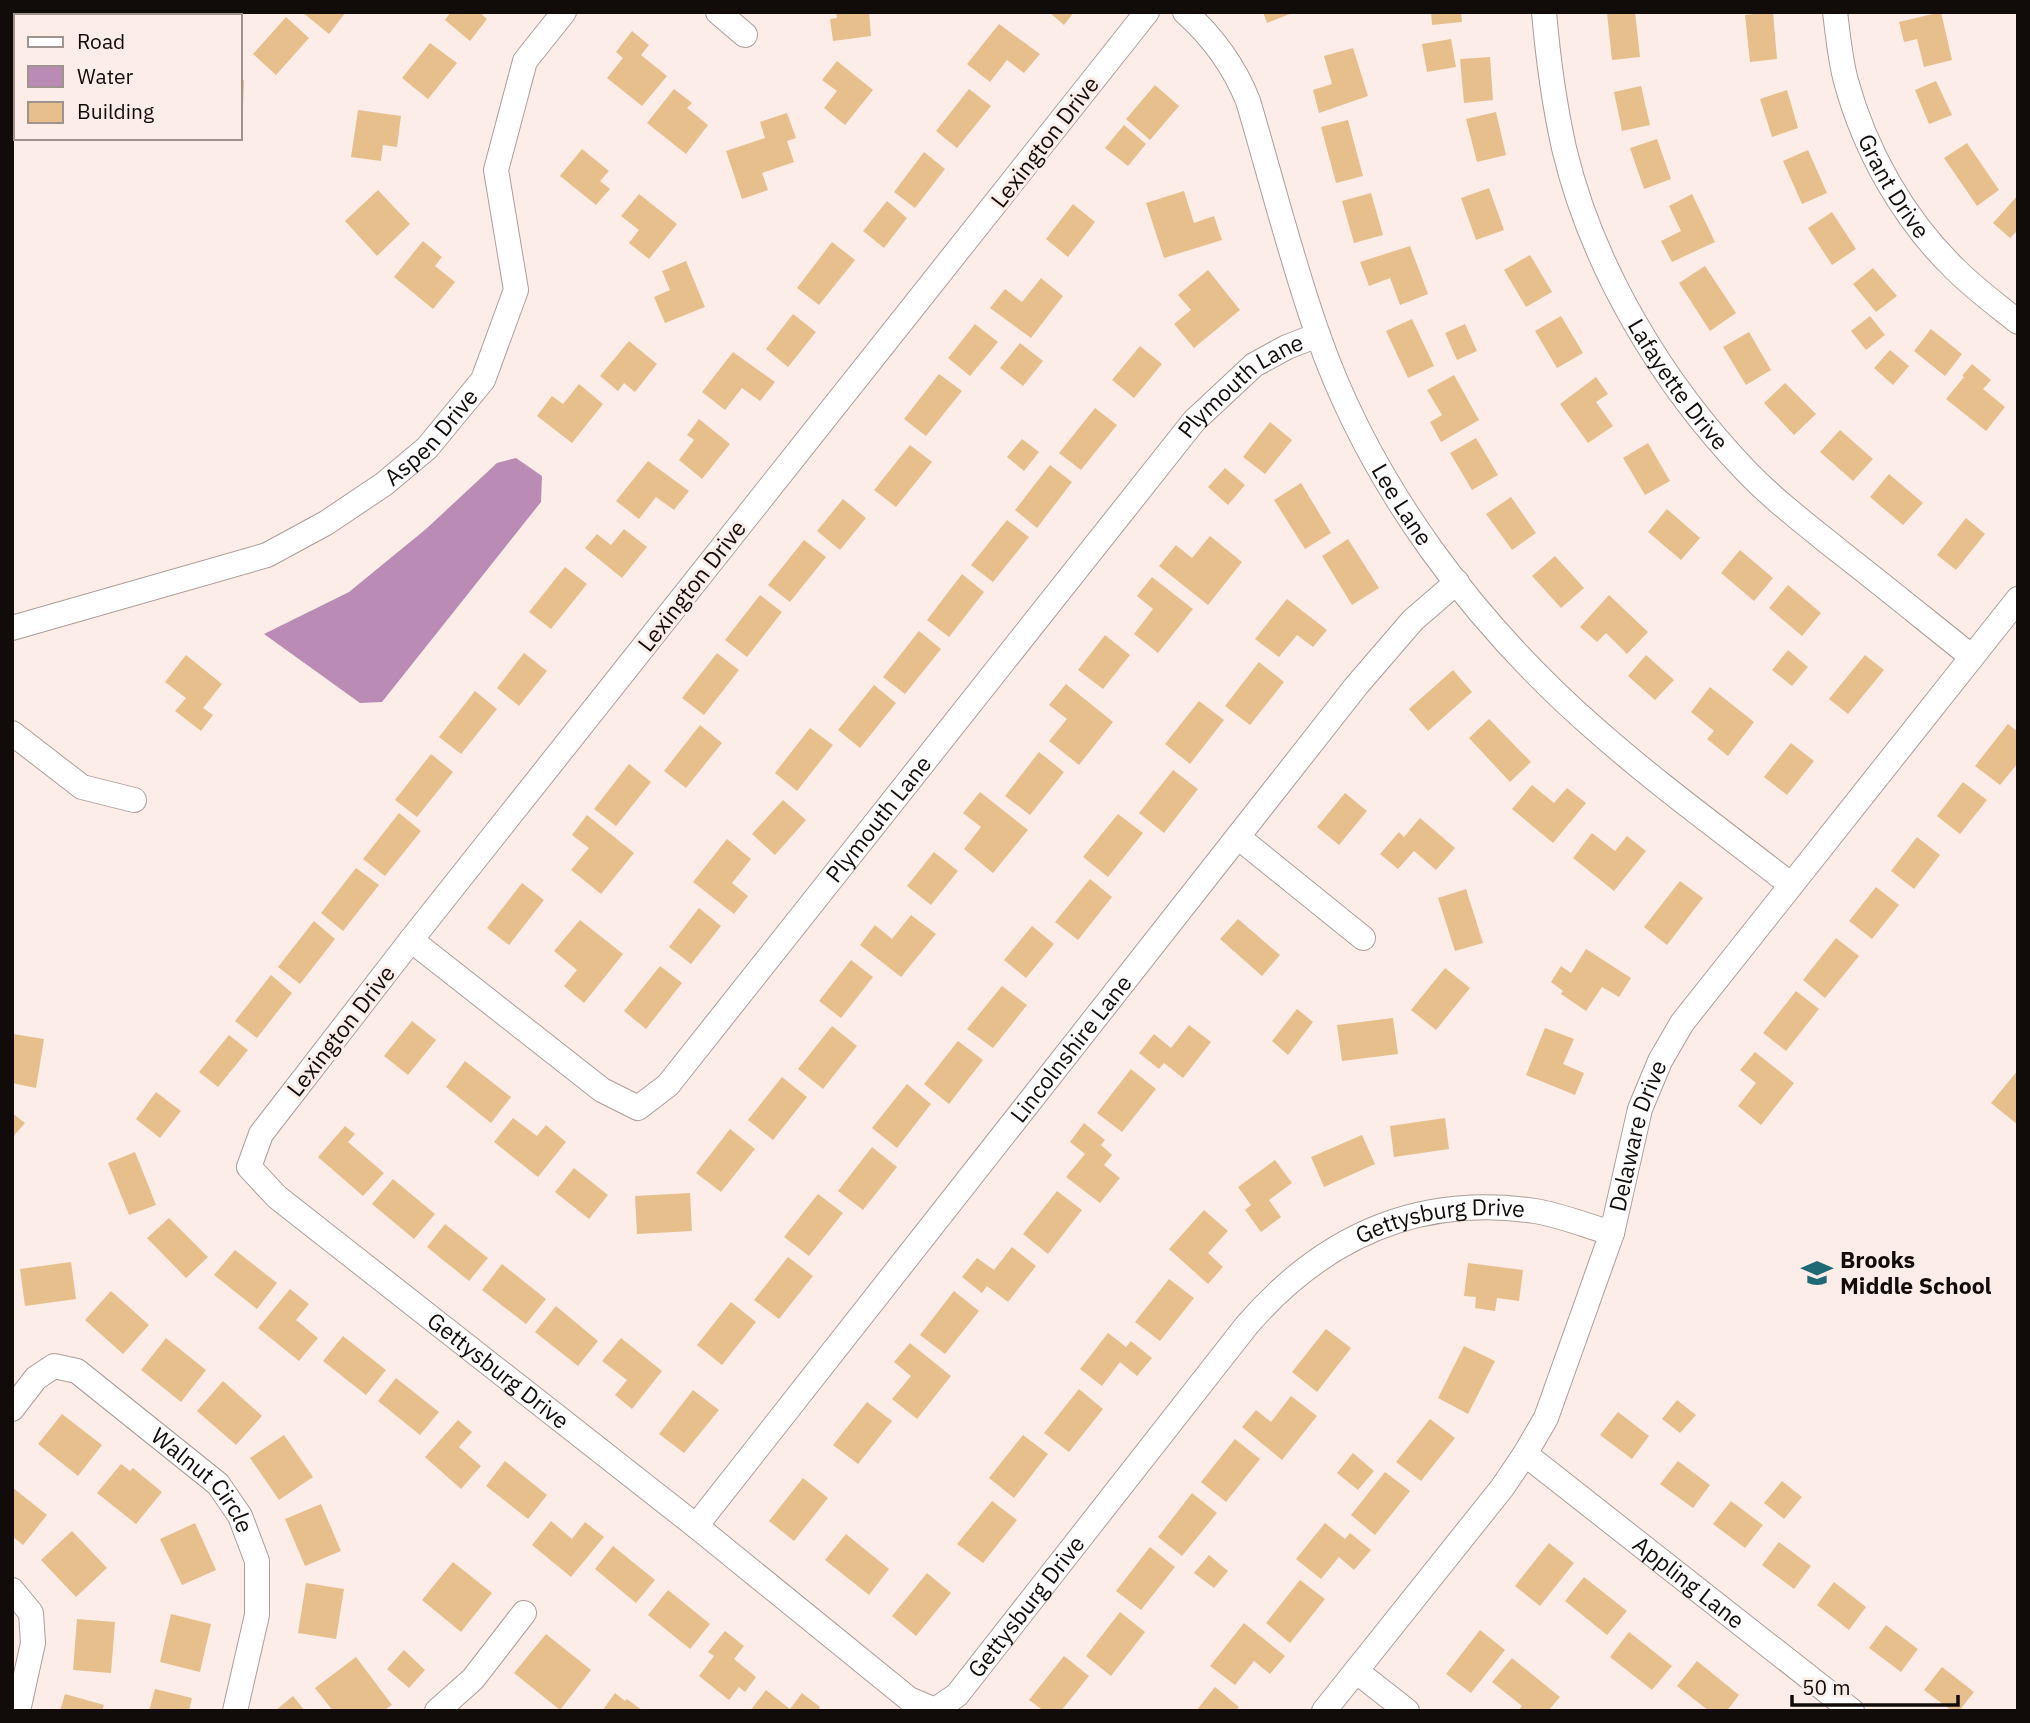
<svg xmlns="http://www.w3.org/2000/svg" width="2030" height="1723" viewBox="0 0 2030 1723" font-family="'IBM Plex Sans',sans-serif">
	<rect width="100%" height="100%" fill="#fdede8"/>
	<path fill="#b98bb5" d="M516,458L542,476L541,502L382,702L360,703L264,634L349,592L426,529L497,463Z"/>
	<path fill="#e6bf8d" d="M302,12H346L329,34Z
		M451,12H484L482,15L487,19L470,41L445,20Z
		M836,12H869L871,36L833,41L830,19L837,18Z
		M1049,12H1074L1064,25Z
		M1263,12H1295L1267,23Z
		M1431,12H1461L1462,22L1432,25Z
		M1635,12L1640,57L1612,60L1607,13Z
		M1773,12L1777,59L1750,62L1745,15Z
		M1941,12L1952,60L1924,67L1917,39L1904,42L1899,22Z
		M286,17L309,38L276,75L253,54Z
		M999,24L1040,54L1024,73L1007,60L990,82L967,64Z
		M632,31L649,45L641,55L667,76L642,106L607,78L623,58L616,52Z
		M1451,39L1456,67L1427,72L1422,44Z
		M430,43L457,63L428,99L402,78Z
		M1353,48L1368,96L1319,113L1313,90L1332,84L1324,56Z
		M1490,57L1493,100L1464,103L1460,59Z
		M837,61L873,90L845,125L824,108L837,91L822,80Z
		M240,80H244L243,107H240Z
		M1936,81L1952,115L1929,124L1915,90Z
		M1155,85L1179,106L1150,140L1126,119Z
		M1641,86L1650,125L1622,131L1614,92Z
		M674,89L692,103L687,108L708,125L686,154L647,123Z
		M969,89L991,106L957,148L936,131Z
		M1787,90L1798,128L1772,137L1760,99Z
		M358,110L401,116L397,147L383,145L381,161L351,157Z
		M1496,112L1506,155L1477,162L1466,119Z
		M787,113L796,138L787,141L794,162L762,173L768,190L742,199L726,151L765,138L760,122Z
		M1348,120L1363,176L1336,183L1321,127Z
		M1124,125L1146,144L1128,166L1105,148Z
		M1657,139L1671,179L1644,189L1630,148Z
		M1967,143L1999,190L1977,206L1944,158Z
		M582,149L609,171L600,181L610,189L596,205L560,176Z
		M1808,150L1827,193L1802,204L1783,161Z
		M924,152L945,169L915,208L894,192Z
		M1489,188L1504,230L1476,240L1461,198Z
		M378,190L410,224L377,256L345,221Z
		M1184,191L1194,223L1214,216L1222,240L1164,258L1146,203Z
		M1371,193L1383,235L1354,243L1342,201Z
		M639,194L677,224L649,259L629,243L639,230L621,216Z
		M1692,194L1715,242L1672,262L1661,241L1681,231L1669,206Z
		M2018,195V230L2010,238L1993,223Z
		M887,201L907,218L884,248L863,231Z
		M1073,204L1095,222L1068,257L1046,239Z
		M1832,212L1856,249L1832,265L1808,228Z
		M423,241L442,257L435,266L455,282L433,309L394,277Z
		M832,242L855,260L819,305L797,288Z
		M1410,246L1428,294L1400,305L1390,278L1369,286L1360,262Z
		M1530,255L1552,292L1526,307L1504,270Z
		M686,261L705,307L665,323L654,297L670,290L662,271Z
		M1705,266L1736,313L1710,331L1679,283Z
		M1873,268L1897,296L1876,312L1853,284Z
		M1208,270L1240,310L1194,348L1174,324L1191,310L1178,295Z
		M1041,278L1063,296L1031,338L990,308L1005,289L1022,302Z
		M793,314L816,332L788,367L766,349Z
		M1561,316L1583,353L1557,368L1535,331Z
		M1870,316L1885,335L1866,350L1851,331Z
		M1412,319L1434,366L1408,378L1386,331Z
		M975,324L998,342L970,376L948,358Z
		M1465,324L1477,351L1457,360L1445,333Z
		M1931,329L1962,354L1945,376L1914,351Z
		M1749,332L1771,370L1746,385L1723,347Z
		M629,341L657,364L635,392L624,383L618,391L600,376Z
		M1020,343L1043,361L1023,386L1000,368Z
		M1140,346L1162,364L1134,398L1112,380Z
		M1890,350L1909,366L1893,385L1874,368Z
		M733,352L775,382L760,401L742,388L725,410L702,392Z
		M1972,364L1991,380L1983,389L2005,407L1986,431L1946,399L1964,377L1962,376Z
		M939,374L962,391L926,436L904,419Z
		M1454,375L1479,420L1441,442L1430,422L1442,415L1427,390Z
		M1596,377L1608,394L1596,402L1613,426L1588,443L1560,404Z
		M1785,383L1816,414L1794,435L1764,403Z
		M579,384L603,404L572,443L537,416L552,396L563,404Z
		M1095,408L1117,425L1081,470L1059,453Z
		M699,419L730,444L702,479L679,460L694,440L687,435Z
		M1270,422L1292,440L1265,474L1243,457Z
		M1840,430L1873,459L1853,481L1820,452Z
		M1476,438L1498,475L1472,490L1450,453Z
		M1022,439L1039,452L1024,471L1007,457Z
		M1648,443L1670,481L1645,495L1623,458Z
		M910,445L932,462L896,507L874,490Z
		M648,461L689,491L674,510L656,497L639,519L616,501Z
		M1050,465L1072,482L1037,528L1015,510Z
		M1225,468L1245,485L1228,505L1208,487Z
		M1889,474L1923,503L1903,525L1870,497Z
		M1301,483L1331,533L1305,549L1274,500Z
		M1511,497L1536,533L1512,550L1486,514Z
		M843,499L866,518L840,550L817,531Z
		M1667,509L1700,538L1681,560L1648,532Z
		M1966,518L1985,534L1956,570L1937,555Z
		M1007,520L1029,537L993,582L971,565Z
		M624,529L647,547L622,578L585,548L597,534L611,545Z
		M1210,536L1242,562L1208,605L1159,566L1176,545L1192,558Z
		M1348,539L1379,588L1352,605L1322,556Z
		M804,540L826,557L790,602L768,585Z
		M1740,550L1773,578L1754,601L1721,573Z
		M1555,556L1584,588L1561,608L1532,576Z
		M565,567L587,584L551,629L529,612Z
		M962,574L984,592L949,637L927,620Z
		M1152,577L1193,609L1158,653L1134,634L1153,609L1137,596Z
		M1788,585L1821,613L1802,636L1769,608Z
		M760,595L782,612L747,657L725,640Z
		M1609,595L1648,632L1627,654L1606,633L1597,642L1580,627Z
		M1287,599L1327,630L1313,647L1297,635L1279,657L1255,639Z
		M919,631L941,649L905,694L883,677Z
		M1105,635L1130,655L1103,689L1078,670Z
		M1788,650L1808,667L1792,686L1772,670Z
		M524,653L547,671L519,706L497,688Z
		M717,653L739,670L704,715L682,698Z
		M186,655L222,684L203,708L213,715L201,731L175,711L186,698L165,682Z
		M1646,655L1674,680L1655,700L1628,676Z
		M1865,655L1884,670L1848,714L1829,699Z
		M1259,662L1284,682L1250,725L1225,706Z
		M1453,670L1472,692L1428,731L1409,709Z
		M1066,684L1113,722L1079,765L1049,741L1067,719L1049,705Z
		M874,685L896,703L860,748L838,730Z
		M1710,687L1754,722L1728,756L1707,739L1714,731L1691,712Z
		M475,691L497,709L461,754L439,737Z
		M1199,701L1224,720L1190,764L1165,744Z
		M1489,719L1531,762L1510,782L1469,738Z
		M2008,724L2018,732V763L2000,785L1975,766Z
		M700,725L722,743L686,788L664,771Z
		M810,728L833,745L797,791L775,773Z
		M1791,743L1814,761L1787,795L1764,777Z
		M1039,752L1064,772L1030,815L1005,796Z
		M431,754L453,772L417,817L395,800Z
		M629,764L651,782L616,826L594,809Z
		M1173,770L1198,789L1164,833L1139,813Z
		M1963,782L1987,800L1960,834L1937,816Z
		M1532,785L1554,803L1567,788L1586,803L1553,843L1512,809Z
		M980,792L1028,830L993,873L964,849L981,827L963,813Z
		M1345,793L1367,811L1339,845L1317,827Z
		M783,800L806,820L775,855L752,834Z
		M399,813L421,831L385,876L363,859Z
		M1118,814L1143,833L1108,877L1083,857Z
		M587,815L634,853L601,894L571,870L589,848L572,835Z
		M1420,818L1455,848L1436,870L1414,851L1398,869L1380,854L1399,832L1404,837Z
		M1592,833L1615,851L1627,836L1646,851L1614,891L1573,858Z
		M1917,837L1940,855L1914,889L1891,871Z
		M727,839L751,859L732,883L748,896L734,914L693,882Z
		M934,852L958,871L931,905L907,886Z
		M356,868L379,885L343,931L321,913Z
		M1090,879L1112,897L1078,940L1055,922Z
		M1680,881L1703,898L1667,945L1644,927Z
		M522,883L544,900L509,945L487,928Z
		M1876,887L1899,905L1872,939L1849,921Z
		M1466,889L1483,943L1455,951L1438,898Z
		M699,908L721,926L691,964L669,947Z
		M911,915L936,934L901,977L860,945L875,925L892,939Z
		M1238,919L1280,955L1262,976L1220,939Z
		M580,920L623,954L584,1003L564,986L577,970L554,951Z
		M314,921L335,939L300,984L278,967Z
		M1032,926L1054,944L1026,978L1004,960Z
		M1836,938L1859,956L1825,998L1803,980Z
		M1586,949L1631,978L1619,997L1602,987L1586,1011L1561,994L1563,991L1551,982L1561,966L1571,973Z
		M851,960L873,977L841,1018L819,1001Z
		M660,966L682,983L646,1029L624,1011Z
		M1445,968L1470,988L1436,1030L1411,1010Z
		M271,975L292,993L257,1038L235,1021Z
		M1002,986L1027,1005L993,1048L967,1029Z
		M1796,991L1819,1009L1786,1051L1763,1033Z
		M1297,1009L1313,1022L1288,1055L1272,1041Z
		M1393,1018L1398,1054L1342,1061L1337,1025Z
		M412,1021L436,1040L408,1075L384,1056Z
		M1189,1025L1211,1042L1183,1078L1164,1063L1159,1069L1139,1053L1154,1034L1171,1048Z
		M832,1026L857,1046L823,1089L798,1069Z
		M1545,1028L1574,1039L1563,1064L1584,1073L1575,1095L1526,1075Z
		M13,1034L44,1039L36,1088L12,1083Z
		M229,1035L248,1050L218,1087L199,1072Z
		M958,1041L983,1060L949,1104L924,1084Z
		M1755,1052L1794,1083L1761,1125L1738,1106L1756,1083L1740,1070Z
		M465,1061L511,1097L491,1123L446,1087Z
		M1131,1069L1156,1089L1122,1132L1097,1113Z
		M2018,1070V1125L1991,1103Z
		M782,1077L807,1097L773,1140L748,1120Z
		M907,1084L931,1104L897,1148L872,1128Z
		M156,1092L181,1111L160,1138L136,1119Z
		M12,1113L25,1123L12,1138Z
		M513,1118L537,1136L546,1125L566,1142L538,1177L494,1142Z
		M1445,1118L1449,1149L1394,1157L1390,1126Z
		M1084,1123L1105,1140L1101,1145L1112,1155L1104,1165L1120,1178L1100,1203L1066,1177L1085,1154L1070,1142Z
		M345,1126L355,1134L348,1142L384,1173L363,1196L318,1157Z
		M730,1129L755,1149L721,1192L696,1173Z
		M1362,1135L1375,1164L1324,1187L1311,1157Z
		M872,1147L897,1167L863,1210L838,1191Z
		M135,1152L156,1205L129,1215L108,1163Z
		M1275,1160L1292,1183L1269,1200L1281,1217L1261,1232L1245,1210L1251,1205L1238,1187Z
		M574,1168L608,1195L589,1219L555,1192Z
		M393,1179L435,1214L414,1239L372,1204Z
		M1057,1191L1082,1210L1048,1254L1023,1234Z
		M690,1193L692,1231L637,1234L635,1196Z
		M818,1194L843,1213L809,1256L784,1237Z
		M1204,1210L1228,1231L1208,1253L1223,1267L1208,1284L1169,1249Z
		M169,1218L208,1257L186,1278L147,1238Z
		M445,1224L488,1258L469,1281L427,1247Z
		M1012,1247L1036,1266L1008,1302L987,1286L982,1293L962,1277L977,1258L994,1270Z
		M235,1250L277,1283L257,1309L214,1275Z
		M788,1257L813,1276L779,1319L754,1300Z
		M71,1262L76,1299L25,1306L20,1269Z
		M1468,1263L1523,1270L1519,1301L1497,1298L1495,1311L1475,1308L1476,1297L1464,1296Z
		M502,1264L546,1299L526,1324L482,1290Z
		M1169,1279L1194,1298L1160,1341L1135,1322Z
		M290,1289L309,1304L296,1320L318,1338L299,1361L258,1328Z
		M111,1291L149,1325L123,1354L85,1320Z
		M954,1291L979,1311L945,1354L920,1335Z
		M731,1302L756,1322L722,1365L697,1345Z
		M556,1306L598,1341L578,1366L535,1332Z
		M1326,1329L1351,1348L1317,1392L1292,1372Z
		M1108,1333L1126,1347L1131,1341L1152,1358L1137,1376L1120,1362L1102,1386L1080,1369Z
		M343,1336L386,1370L366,1395L323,1361Z
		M166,1338L206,1370L181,1402L141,1370Z
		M621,1338L662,1371L632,1409L615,1395L627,1380L602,1361Z
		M910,1343L951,1376L917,1419L892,1399L911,1376L894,1362Z
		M1464,1346L1495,1361L1468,1414L1438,1398Z
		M396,1378L439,1412L420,1435L378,1401Z
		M223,1381L262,1416L236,1445L197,1411Z
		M1079,1389L1103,1409L1069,1452L1044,1433Z
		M693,1390L719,1410L684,1453L659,1434Z
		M1291,1396L1317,1416L1282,1460L1242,1427L1256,1410L1271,1422Z
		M1677,1400L1696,1415L1680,1433L1662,1419Z
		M867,1402L892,1421L858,1464L833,1445Z
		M1618,1412L1649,1436L1632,1459L1600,1435Z
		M62,1414L102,1445L78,1476L38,1444Z
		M1430,1419L1455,1438L1421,1481L1396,1462Z
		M458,1420L472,1432L459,1447L481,1466L461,1489L425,1457Z
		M284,1435L313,1477L279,1500L250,1458Z
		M1023,1435L1048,1454L1014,1498L989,1478Z
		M1235,1439L1260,1459L1226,1502L1201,1482Z
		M1353,1453L1374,1471L1358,1490L1337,1473Z
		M505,1461L547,1495L528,1519L486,1486Z
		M1678,1461L1710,1485L1693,1508L1660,1484Z
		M121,1464L130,1471L133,1468L162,1492L136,1524L97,1493Z
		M1385,1472L1410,1491L1375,1535L1351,1515Z
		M803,1478L828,1498L794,1541L769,1521Z
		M1782,1481L1802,1497L1784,1519L1764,1503Z
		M12,1487L47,1515L23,1545L12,1536Z
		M1192,1493L1217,1513L1182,1556L1158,1537Z
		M992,1501L1017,1520L983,1563L957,1544Z
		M1731,1501L1763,1525L1745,1548L1713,1524Z
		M321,1504L341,1551L305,1566L285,1519Z
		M551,1521L572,1539L585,1522L604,1537L571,1577L532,1545Z
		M195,1523L216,1570L182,1585L160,1539Z
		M1325,1523L1345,1539L1350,1533L1371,1550L1354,1570L1339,1557L1321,1579L1296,1559Z
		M72,1531L107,1568L76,1597L41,1560Z
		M846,1534L889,1569L869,1595L825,1560Z
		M1779,1542L1811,1566L1794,1589L1762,1565Z
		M1549,1543L1574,1563L1540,1606L1515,1586Z
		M613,1546L655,1580L636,1603L595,1569Z
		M1150,1547L1175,1567L1141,1610L1116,1591Z
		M1209,1555L1228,1571L1214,1588L1194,1573Z
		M453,1562L492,1593L461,1632L422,1600Z
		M927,1573L951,1593L916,1636L892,1616Z
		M1584,1577L1627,1611L1607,1635L1565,1601Z
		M1300,1580L1325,1599L1290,1643L1266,1623Z
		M1834,1582L1866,1607L1849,1630L1817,1605Z
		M306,1583L344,1589L336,1639L298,1633Z
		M668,1590L710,1624L690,1649L648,1615Z
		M1120,1612L1145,1632L1111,1676L1086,1656Z
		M171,1614L211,1624L200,1672L160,1662Z
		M77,1619L115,1622L111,1673L73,1670Z
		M1244,1623L1285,1656L1270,1674L1254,1661L1235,1685L1210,1666Z
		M1886,1625L1918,1649L1901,1672L1869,1648Z
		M1480,1630L1505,1650L1471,1693L1446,1674Z
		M725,1631L744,1646L734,1659L756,1677L745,1692L739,1687L729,1700L699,1676L714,1656L708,1652Z
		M1629,1632L1672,1666L1652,1690L1610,1657Z
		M546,1634L591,1670L560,1710L514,1673Z
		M404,1650L425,1670L409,1688L387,1669Z
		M1064,1656L1089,1676L1061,1711H1044L1029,1700Z
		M356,1657L392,1705L383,1711H333L315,1688Z
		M1512,1658L1560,1697L1548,1711H1518L1522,1706L1492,1682Z
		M1697,1661L1739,1695L1727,1711H1709L1677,1686Z
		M1942,1667L1974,1692L1959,1711H1952L1924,1690Z
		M1215,1687L1239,1707L1236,1711H1196Z
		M155,1689L192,1698L189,1711H149Z
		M766,1690L790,1709L802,1693L820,1707L818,1711H750Z
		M615,1693L625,1701L627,1699L643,1711H602Z
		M65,1694L104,1705L102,1711H60Z
		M293,1696L305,1711H275Z"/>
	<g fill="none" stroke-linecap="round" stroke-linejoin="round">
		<g stroke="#ac9d99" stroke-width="26">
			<g id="minor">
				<path d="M718,12L745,35"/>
				<path id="s1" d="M1147,12L411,940L261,1134L249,1167L277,1197L696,1526L909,1699L935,1710L957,1695L1247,1325C1323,1237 1418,1194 1535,1211C1560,1215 1587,1226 1612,1233"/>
				<path id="s2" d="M1185,12C1214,38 1234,66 1248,101C1271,178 1291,259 1318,335C1371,487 1475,624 1595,729C1657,784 1725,833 1790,884"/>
				<path id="s3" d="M1544,12C1548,58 1554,103 1564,148C1592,267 1663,385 1747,472C1775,501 1808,526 1839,551C1884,586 1928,622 1972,657"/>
				<path id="s4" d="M1835,12C1838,35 1840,59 1846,81C1865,151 1904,220 1956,270C1975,289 1997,305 2018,322"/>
				<path id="s5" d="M12,628L267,555L326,523L384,484L427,448L483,380L516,290L496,170L525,61L564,12"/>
				<path d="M12,733L82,787L134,800"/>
				<path d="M1238,837L1363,938"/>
				<path id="s6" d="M411,940L602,1090L638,1108L668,1085L1194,421L1254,365L1287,347L1318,335"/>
				<path id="s7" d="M12,1409L36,1378L54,1366L77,1371L218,1484L240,1516L257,1561V1615L235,1711"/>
				<path id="s8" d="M1525,1454L1852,1711"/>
				<path id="s9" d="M696,1526L1357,685L1413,620L1457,582"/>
				<path d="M12,1590L31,1613L33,1643L18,1711"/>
				<path d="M1356,1671L1407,1711"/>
				<path d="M437,1711L473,1679L524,1613"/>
				<path id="s10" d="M1324,1711L1502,1488L1525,1454L1546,1418L1612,1233L1640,1109L1660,1061L1682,1023L2018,599"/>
			</g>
		</g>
		<use href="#minor" stroke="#fff" stroke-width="24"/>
	</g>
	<defs>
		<g id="school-bare" transform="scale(2.415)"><path d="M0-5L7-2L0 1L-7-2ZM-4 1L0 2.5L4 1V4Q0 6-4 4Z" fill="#1f6874" stroke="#fdede8" stroke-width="2.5" paint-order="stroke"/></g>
	</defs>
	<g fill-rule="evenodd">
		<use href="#school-bare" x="1817" y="1273"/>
	</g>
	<g text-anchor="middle" stroke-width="6" stroke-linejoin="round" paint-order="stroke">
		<g font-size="23" fill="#110c0a" stroke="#fdede8">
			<text transform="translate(1045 142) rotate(-52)" y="8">Lexington Drive</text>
			<text dy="8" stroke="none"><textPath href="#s4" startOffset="186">Grant Drive</textPath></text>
			<text dy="8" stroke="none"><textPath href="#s3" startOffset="402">Lafayette Drive</textPath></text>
			<text dy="8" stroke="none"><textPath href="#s6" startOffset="1227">Plymouth Lane</textPath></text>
			<text dy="8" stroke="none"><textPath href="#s5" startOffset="469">Aspen Drive</textPath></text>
			<text dy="8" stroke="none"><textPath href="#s2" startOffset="544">Lee Lane</textPath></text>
			<text transform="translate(692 586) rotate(-52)" y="8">Lexington Drive</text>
			<text dy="8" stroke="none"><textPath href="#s6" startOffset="660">Plymouth Lane</textPath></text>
			<text transform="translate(341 1031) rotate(-52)" y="8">Lexington Drive</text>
			<text dy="8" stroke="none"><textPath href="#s9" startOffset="607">Lincolnshire Lane</textPath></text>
			<text dy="8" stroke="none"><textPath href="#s10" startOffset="665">Delaware Drive</textPath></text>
			<text dy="8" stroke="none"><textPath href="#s1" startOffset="3066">Gettysburg Drive</textPath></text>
			<text dy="8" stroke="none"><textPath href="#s1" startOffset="1787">Gettysburg Drive</textPath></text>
			<text dy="8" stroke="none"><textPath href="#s7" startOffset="252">Walnut Circle</textPath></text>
			<text dy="8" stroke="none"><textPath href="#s8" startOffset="208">Appling Lane</textPath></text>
			<text dy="8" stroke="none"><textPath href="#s1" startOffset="2480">Gettysburg Drive</textPath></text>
		</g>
		<g font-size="23" font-weight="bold" fill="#110c0a" stroke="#fdede8" text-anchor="start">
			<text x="1840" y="1268">Brooks<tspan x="1840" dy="26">Middle School</tspan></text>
		</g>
	</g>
	<rect width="2030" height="1723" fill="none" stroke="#110c0a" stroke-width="28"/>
	<rect x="14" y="14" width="228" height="126" fill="#fdede8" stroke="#9f938f" stroke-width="2"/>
	<rect x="28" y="37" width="35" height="10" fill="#ffffff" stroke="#9f938f" stroke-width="2"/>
	<text x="77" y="49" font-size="21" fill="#110c0a">Road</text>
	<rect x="28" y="66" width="35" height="21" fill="#b98bb5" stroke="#9f938f" stroke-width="2"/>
	<text x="77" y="84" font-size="21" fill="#110c0a">Water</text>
	<rect x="28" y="102" width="35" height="21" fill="#e6bf8d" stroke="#9f938f" stroke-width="2"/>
	<text x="77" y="119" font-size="21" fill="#110c0a">Building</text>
	<path d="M1792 1695v10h166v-10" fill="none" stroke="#110c0a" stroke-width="3.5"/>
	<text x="1802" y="1695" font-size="21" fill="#110c0a" stroke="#fdede8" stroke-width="5" paint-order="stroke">50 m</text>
</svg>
